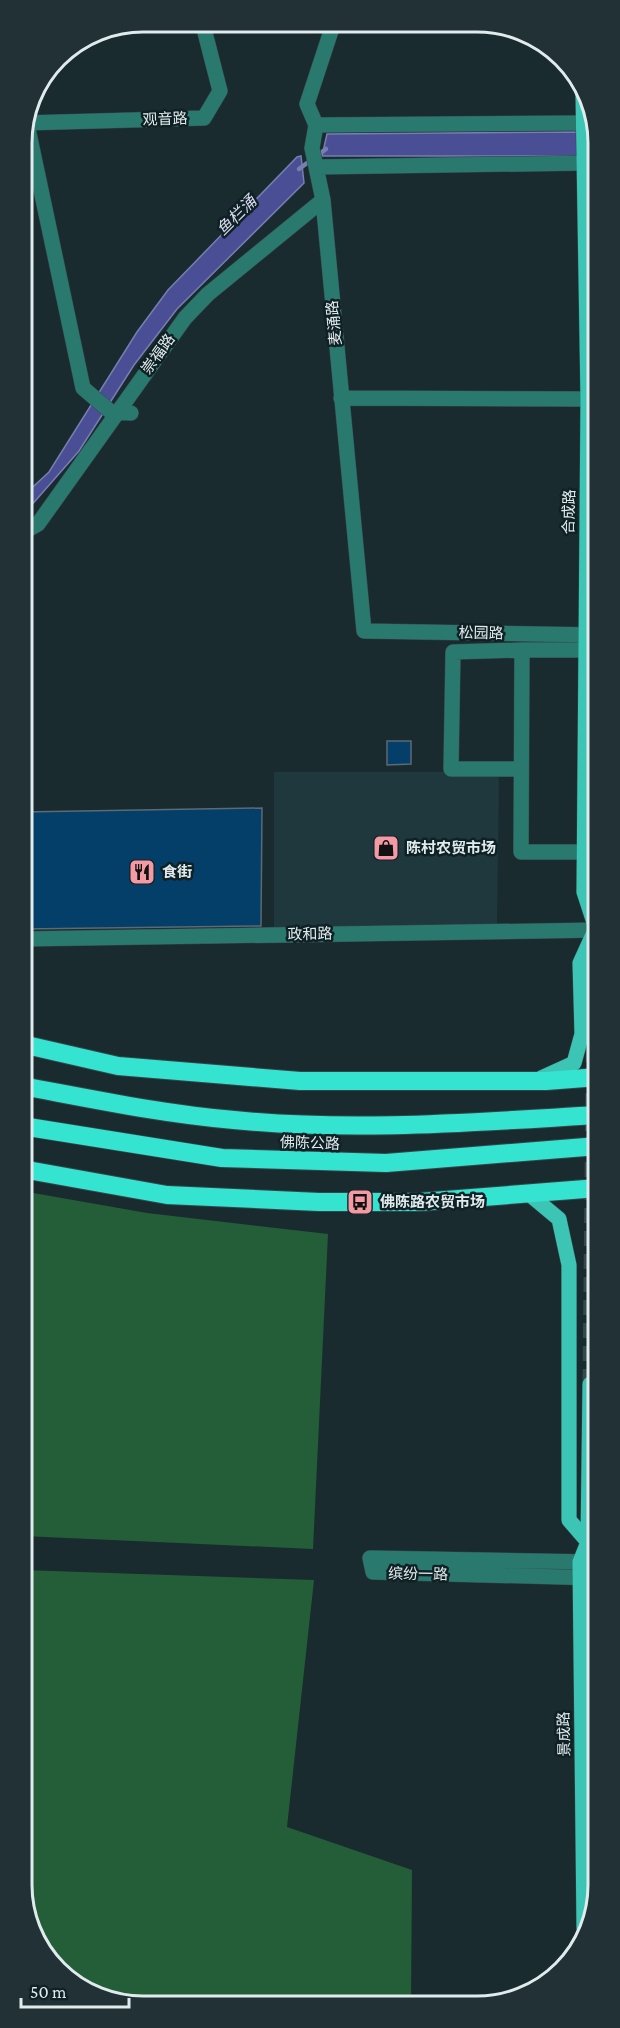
<svg xmlns="http://www.w3.org/2000/svg" width="620" height="2028" viewBox="0 0 620 2028" font-family="'Crimson Pro','Noto Sans SC',serif">
	<rect width="100%" height="100%" fill="#192b2f"/>
	<path fill="#1e383e" d="M274,772H499L497,925L274,928Z"/>
	<path fill="#235e38" d="M22,1191L147,1213L328,1234L313,1549L23,1536Z
		M23,1570L314,1580L287,1827L412,1870L411,2005H119L56,1971L23,1909Z"/>
	<path fill="#4a4f95" stroke="#777eb0" stroke-width="1.5" d="M578,132L579,156H322L327,134Z
		M301,156L304,183L177,309L134,365L79,451L22,516V497L49,472L137,332L168,290L297,157Z"/>
	<g fill="none" stroke-linecap="round" stroke-linejoin="round">
		<path stroke="#777eb0" stroke-width="4.5" d="M299,169L326,149"/>
	</g>
	<path fill="#033f68" stroke="#5d6975" stroke-width="1.5" d="M387,741H411V764L387,765Z
		M262,808L261,926L22,929V812Z"/>
	<g fill="none" stroke-linecap="round" stroke-linejoin="round">
		<path stroke="#37484c" stroke-width="15" stroke-dasharray="15 8" stroke-linecap="butt" d="M590,1384L594,979"/>
		<g stroke="#35464a" stroke-width="16">
			<path id="minor" d="M334,22L307,104L316,125L312,148L323,200L364,631L597,635
				M24,123L204,118L220,91L202,21
				M27,124L83,388L111,412L131,413
				M316,125L584,123
				M316,167L584,163
				M341,398L588,399
				M22,533L38,524L185,318L208,294L323,200
				M521,769H451L453,652L522,650
				M584,852H521L522,650H586
				M22,939L598,930
				M592,1562L370,1558L373,1572L598,1578"/>
		</g>
		<g stroke="#35464a" stroke-width="16">
			<path id="major" d="M583,94L588,399L584,892L598,935
				M596,118L597,193
				M594,979L595,937
				M541,1078L574,1063L582,1034L580,963L595,930
				M529,1194L559,1219L569,1265V1520L588,1542L597,1562V1896
				M584,1928L580,1562L588,1542L590,1384"/>
		</g>
		<g stroke="#35464a" stroke-width="20">
			<path id="highway" d="M22,1044L118,1066L300,1081H546L598,1077
				M22,1086C92,1099 163,1114 234,1120C355,1132 476,1122 598,1115
				M22,1126L222,1158L386,1163L598,1146
				M22,1169L167,1195L319,1202H420L598,1188"/>
		</g>
		<use href="#minor" stroke="#2a796f" stroke-width="15"/>
		<use href="#major" stroke="#3cc5b4" stroke-width="15"/>
		<use href="#highway" stroke="#34e4d0" stroke-width="18"/>
	</g>
	<defs>
		<g id="shop-square" transform="scale(1.35)"><rect x="-9" y="-9" width="18" height="18" rx="4" fill="#f49aa5" stroke="#102125"/><path d="M-5-2.5h2.3a2.7 3.5 0 0 1 5.4 0H5L5.5 6h-11ZM-1.5-2.5h3a1.5 2.3 0 0 0-3 0Z" fill="#111"/></g>
		<g id="restaurant-square" transform="scale(1.35)"><rect x="-9" y="-9" width="18" height="18" rx="4" fill="#f49aa5" stroke="#102125"/><path d="M-5-6h1v4h1v-4h1v4h1v-4h1v5L-1.5 .5V6h-2V.5L-5-1ZM5-6V6H3V1.5H1.5Q1.5-4 5-6Z" fill="#111"/></g>
		<g id="bus-square" transform="scale(1.35)"><rect x="-9" y="-9" width="18" height="18" rx="4" fill="#f49aa5" stroke="#102125"/><path d="M-5-6H5V4H4V6H2V4H-2V6H-4V4H-5ZM-3.5-4V0h7V-4ZM-3.5 1.2v1.5H-2V1.2ZM2 1.2v1.5H3.5V1.2Z" fill="#111"/></g>
	</defs>
	<g fill-rule="evenodd">
		<use href="#shop-square" x="386" y="848"/>
		<use href="#restaurant-square" x="142" y="872"/>
		<use href="#bus-square" x="360" y="1202"/>
	</g>
	<g text-anchor="middle" stroke-width="5" stroke-linejoin="round" paint-order="stroke">
		<g font-size="15" fill="#e0ebee" stroke="#102125">
			<text transform="translate(165 119) rotate(-2)" y="5">观音路</text>
			<text transform="translate(334 323) rotate(-95)" y="5">麦涌路</text>
			<text transform="translate(158 354) rotate(-54)" y="5">崇福路</text>
			<text transform="translate(569 512) rotate(-89)" y="5">合成路</text>
			<text transform="translate(481 633) rotate(1)" y="5">松园路</text>
			<text transform="translate(310 934) rotate(-1)" y="5">政和路</text>
			<text transform="translate(310 1143) rotate(2)" y="5">佛陈公路</text>
			<text transform="translate(418 1574) rotate(1)" y="5">缤纷一路</text>
			<text transform="translate(564 1734) rotate(-91)" y="5">景成路</text>
		</g>
		<g font-size="15" font-weight="bold" fill="#e0ebee" stroke="#102125" text-anchor="start">
			<text x="406" y="853">陈村农贸市场</text>
			<text x="162" y="877">食街</text>
			<text x="380" y="1207">佛陈路农贸市场</text>
		</g>
		<g font-size="16" font-style="italic" fill="#d6daef" stroke="#102125">
			<text transform="translate(236 215) rotate(-45)" y="6">鱼栏涌</text>
		</g>
	</g>
	<path d="M0 0H620V2028H0ZM143 32H477A111 111 0 0 1 588 143V1885A111 111 0 0 1 477 1996H143A111 111 0 0 1 32 1885V143A111 111 0 0 1 143 32Z" fill="#213135" fill-rule="evenodd"/>
	<path fill="none" stroke="#e0ebee" stroke-width="3" d="M143 32H477A111 111 0 0 1 588 143V1885A111 111 0 0 1 477 1996H143A111 111 0 0 1 32 1885V143A111 111 0 0 1 143 32Z"/>
	<path d="M21 1998v9h108v-9" fill="none" stroke="#e0ebee" stroke-width="3"/>
	<text x="30" y="1998" font-size="18" fill="#e0ebee" stroke="#102125" stroke-width="4.5" paint-order="stroke">50 m</text>
</svg>
